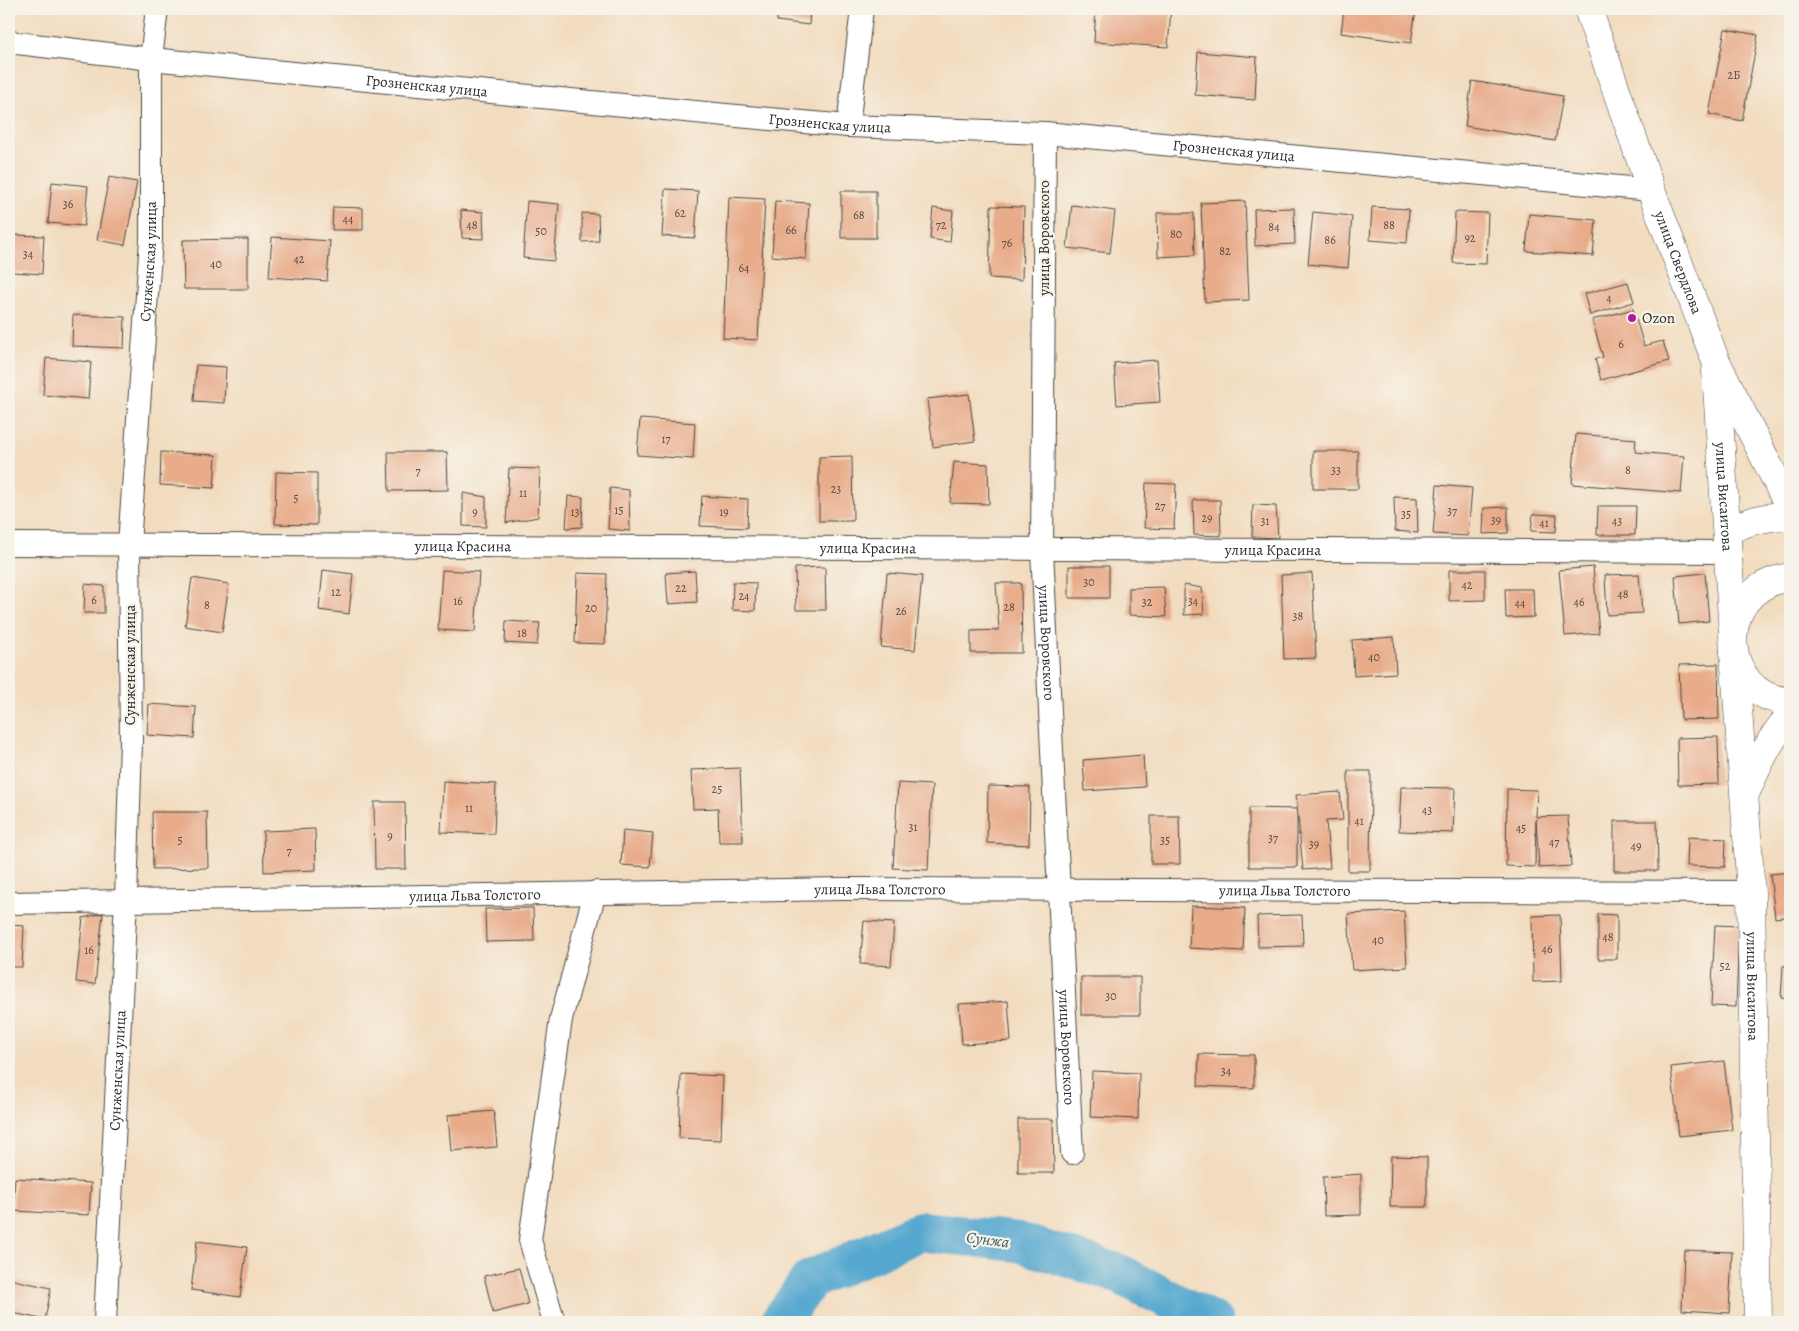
<svg xmlns="http://www.w3.org/2000/svg" width="1799" height="1331" viewBox="0 0 1799 1331" font-family="Alegreya,serif">
	<rect width="100%" height="100%" fill="#f7f3e8"/>
	<filter id="ink" filterUnits="userSpaceOnUse"><feTurbulence type="fractalNoise" baseFrequency=".02" numOctaves="2"/><feDisplacementMap in="SourceGraphic" scale="10" xChannelSelector="R" yChannelSelector="G"/><feConvolveMatrix kernelMatrix="1 2 1 2 8 2 1 2 1" color-interpolation-filters="sRGB"/></filter>
	<filter id="wash" filterUnits="userSpaceOnUse"><feTurbulence type="fractalNoise" baseFrequency=".0096" numOctaves="4" result="noise"/><feDisplacementMap in="SourceGraphic" scale="20" xChannelSelector="R" yChannelSelector="G"/><feGaussianBlur stdDeviation="1.12" result="paint"/><feColorMatrix in="noise" values="0 0 0 0 0 0 0 0 0 0 0 0 0 0 0 0 0 1.4 0 .05"/><feComposite in="paint" operator="in"/></filter>
	<g filter="url(#wash)">
		<rect width="100%" height="100%" fill="#f2dcbf"/>
		<g fill="none" stroke-linecap="round" stroke-linejoin="round">
			<path stroke="#54a7cf" stroke-width="40" d="M780,1322L810,1280L920,1231L1018,1242L1117,1273L1213,1322"/>
		</g>
		<g id="blocks">
			<path fill="#e8ac8b" d="M777,9H810L809,25L777,21Z
				M1096,9H1171L1168,47L1094,42Z
				M1344,9H1416L1411,43L1341,33Z
				M1725,29L1758,35L1742,121L1709,114Z
				M1198,52L1257,57L1255,100L1195,95Z
				M1472,81L1563,96L1555,141L1465,126Z
				M109,177L137,182L125,245L97,240Z
				M52,182L88,186L84,226L48,223Z
				M665,189L698,191L695,238L662,236Z
				M841,191H876V238H841Z
				M729,197L765,199L758,340L723,338Z
				M527,201L559,204L554,261L523,258Z
				M775,201L809,203L806,259L772,256Z
				M1245,201L1249,300L1205,302L1201,203Z
				M1072,205L1115,211L1110,253L1067,248Z
				M991,206L1024,207L1022,280L989,278Z
				M333,207L363,208V230H332Z
				M1372,207L1409,209L1407,243L1370,240Z
				M933,208L953,211L950,242L930,239Z
				M1294,208L1295,244L1255,246L1254,209Z
				M461,210L483,212L484,239L462,238Z
				M1313,212L1352,216L1348,268L1308,264Z
				M1455,212L1488,213L1486,264L1453,263Z
				M582,213L598,214L599,241L582,242Z
				M1157,213H1194L1195,255L1158,257Z
				M1529,214L1596,220L1593,256L1526,251Z
				M13,235L44,236L42,274L12,272Z
				M272,237L330,241L327,281L269,277Z
				M248,239V289H184L183,240Z
				M1628,282L1634,302L1590,315L1584,294Z
				M1633,309L1644,346L1663,341L1669,361L1601,380L1595,359L1603,357L1592,320Z
				M73,315L125,317L124,348L72,346Z
				M46,358L91,362L88,399L43,395Z
				M1157,360L1160,402L1117,405L1114,363Z
				M196,365L226,367L224,403L194,401Z
				M969,394L975,441L933,447L927,399Z
				M640,419L695,423L693,459L637,455Z
				M1576,434L1636,439L1635,452L1684,456L1681,493L1572,484Z
				M1313,451H1358V489H1313Z
				M161,452L216,455L214,488L160,485Z
				M388,452H447L448,490L389,491Z
				M852,456L853,521H819V457Z
				M954,462L988,464L989,504L950,503Z
				M509,468L540,469L538,517L506,523Z
				M276,472L317,473V525L275,524Z
				M1146,483L1176,484L1174,529L1144,528Z
				M1437,485L1472,488L1468,536L1433,534Z
				M610,488L629,490L630,531L608,529Z
				M463,493L486,497V527L463,526Z
				M568,496L583,497L582,527L566,528Z
				M702,496L748,499L747,528L700,526Z
				M1394,497L1417,498L1418,533L1395,531Z
				M1193,500H1220L1221,536L1194,535Z
				M1253,505L1276,506L1278,538L1252,537Z
				M1598,506H1636L1635,535H1597Z
				M1508,507V533L1483,534L1484,508Z
				M1533,514L1557,515L1556,532L1531,531Z
				M1069,566H1109V598H1069Z
				M825,567L826,610H796L795,568Z
				M1593,567L1599,633L1565,636L1559,570Z
				M323,570L353,574L349,614L319,610Z
				M442,570L479,572L475,632L438,630Z
				M1449,570H1485V600L1449,601Z
				M695,571L697,602L668,604L666,573Z
				M577,573L607,574L605,644L575,643Z
				M887,573L922,576L915,650L881,647Z
				M1312,573L1316,658L1284,659L1281,575Z
				M1705,573L1709,621L1679,624L1675,576Z
				M1639,574L1642,613L1607,615L1605,575Z
				M192,578L229,584L222,632L185,626Z
				M733,582L756,583L755,611L732,610Z
				M996,583H1021L1022,653H971V631L999,630Z
				M85,584L104,586V613H84Z
				M1184,585L1202,588L1204,614L1184,615Z
				M1164,587L1166,617L1129,615V588Z
				M1505,589H1533L1534,617L1506,618Z
				M506,621L540,623L537,645L505,643Z
				M1394,637L1396,673L1354,676L1352,640Z
				M1718,664L1719,719L1681,720L1679,665Z
				M149,704L196,707L194,738L147,735Z
				M1718,737L1719,784L1678,785L1677,738Z
				M1143,755L1145,787L1085,791L1083,760Z
				M740,768L743,842H719L718,808L693,809L691,770Z
				M1348,771H1371L1370,871H1348Z
				M443,781L496,784L494,834L441,832Z
				M898,783L932,785L928,870L893,868Z
				M988,786L1030,787L1029,845L987,843Z
				M1401,787L1455,788L1453,833L1399,831Z
				M1507,789L1537,790L1536,817L1568,816L1571,866L1539,868L1536,819L1535,867L1506,866Z
				M1340,792L1343,820L1326,821L1330,868L1303,870L1296,795Z
				M374,802H405L406,869H375Z
				M1249,808L1297,809V867H1249Z
				M152,812H207L208,868L153,869Z
				M1151,816H1179L1180,864H1151Z
				M1614,821H1657L1658,871H1614Z
				M315,829L316,870L264,872L263,831Z
				M623,830L653,833L650,867L621,865Z
				M1688,837L1726,839L1725,867L1687,866Z
				M1790,872V916L1775,918L1770,874Z
				M1191,906L1245,908L1243,951L1189,948Z
				M533,908L534,941L486,942L485,909Z
				M1404,911L1407,967L1352,970L1348,914Z
				M103,913L95,984L76,982L83,918Z
				M1598,914L1617,915V959H1598Z
				M1302,915L1303,946L1258,947L1257,916Z
				M1560,915L1562,981L1533,982L1532,916Z
				M864,921L894,923L891,966L860,964Z
				M9,925L24,926L22,967H9Z
				M1715,925L1739,926L1736,1007L1711,1006Z
				M1783,966H1790V999L1781,998Z
				M1081,977H1140V1015H1081Z
				M1008,1001L1011,1041L962,1044L959,1004Z
				M1199,1054L1254,1055V1088L1198,1086Z
				M1724,1061L1732,1130L1679,1136L1671,1067Z
				M1092,1071L1139,1073L1138,1119L1090,1117Z
				M681,1074L723,1076L721,1140L679,1138Z
				M494,1111L497,1147L451,1151L448,1115Z
				M1018,1119H1053L1054,1173H1018Z
				M1391,1156L1427,1157V1207H1390Z
				M1361,1174V1215L1324,1216L1323,1177Z
				M15,1178L91,1183L89,1215L13,1211Z
				M197,1241L247,1247L240,1297L191,1290Z
				M1684,1250L1732,1252L1729,1313L1682,1310Z
				M519,1268L528,1304L493,1313L484,1276Z
				M9,1279L51,1288L45,1320L9,1312Z"/>
		</g>
	</g>
	<g filter="url(#ink)">
		<use href="#blocks" fill-opacity="0" stroke="#494641" stroke-width="1"/>
		<g fill="none" stroke-linecap="round" stroke-linejoin="round">
			<g stroke="#494641" stroke-width="24">
				<g id="street">
					<path id="s1" d="M9,42L151,59L726,115L848,126L1045,133L1651,190"/>
					<path d="M848,126L862,9"/>
					<path id="s2" d="M1045,133L1042,550L1072,1153"/>
					<path id="s3" d="M9,544L1728,552"/>
					<path id="s4" d="M9,903L841,889L1751,892"/>
					<path id="s5" d="M105,1322L126,899L131,742L129,544L151,240V59L157,9"/>
					<path d="M554,1322L530,1240L561,1019L595,892"/>
				</g>
			</g>
			<g stroke="#494641" stroke-width="29">
				<g id="secondary">
					<path id="s6" d="M1588,9L1651,190L1715,359L1790,508"/>
					<path id="s7" d="M1716,371L1733,634"/>
					<path d="M1727,531C1748,521 1766,516 1790,516"/>
					<path d="M1790,577C1708,589 1721,700 1790,701"/>
					<path id="s8" d="M1734,652L1751,892L1758,1322"/>
					<path d="M1746,792C1758,765 1770,737 1790,716"/>
				</g>
			</g>
			<use href="#street" stroke="#fff" stroke-width="22"/>
			<use href="#secondary" stroke="#fff" stroke-width="28"/>
		</g>
	</g>
	<circle fill="#b5179e" stroke="#f7f3e8" stroke-width="2" cx="1632" cy="318" r="5"/>
	<g text-anchor="middle" stroke-width="4.5" stroke-linejoin="round" paint-order="stroke">
		<g font-size="12" fill="#5a4b43">
			<text x="1734" y="79">2Б</text>
			<text x="68" y="208">36</text>
			<text x="680" y="217">62</text>
			<text x="859" y="219">68</text>
			<text x="348" y="223">44</text>
			<text x="472" y="229">48</text>
			<text x="941" y="229">72</text>
			<text x="1389" y="229">88</text>
			<text x="1274" y="231">84</text>
			<text x="791" y="234">66</text>
			<text x="541" y="235">50</text>
			<text x="1176" y="238">80</text>
			<text x="1470" y="242">92</text>
			<text x="1330" y="244">86</text>
			<text x="1007" y="247">76</text>
			<text x="1225" y="255">82</text>
			<text x="28" y="258">34</text>
			<text x="299" y="263">42</text>
			<text x="216" y="268">40</text>
			<text x="744" y="272">64</text>
			<text x="1609" y="302">4</text>
			<text x="1621" y="348">6</text>
			<text x="666" y="443">17</text>
			<text x="1336" y="474">33</text>
			<text x="1628" y="474">8</text>
			<text x="418" y="475">7</text>
			<text x="836" y="493">23</text>
			<text x="523" y="497">11</text>
			<text x="296" y="502">5</text>
			<text x="1160" y="510">27</text>
			<text x="619" y="514">15</text>
			<text x="1452" y="515">37</text>
			<text x="475" y="516">9</text>
			<text x="575" y="516">13</text>
			<text x="724" y="516">19</text>
			<text x="1406" y="518">35</text>
			<text x="1207" y="522">29</text>
			<text x="1496" y="524">39</text>
			<text x="1265" y="525">31</text>
			<text x="1617" y="525">43</text>
			<text x="1544" y="527">41</text>
			<text x="1089" y="586">30</text>
			<text x="1467" y="589">42</text>
			<text x="681" y="592">22</text>
			<text x="336" y="596">12</text>
			<text x="1623" y="598">48</text>
			<text x="744" y="600">24</text>
			<text x="94" y="604">6</text>
			<text x="458" y="605">16</text>
			<text x="1193" y="605">34</text>
			<text x="1147" y="606">32</text>
			<text x="1579" y="606">46</text>
			<text x="1520" y="607">44</text>
			<text x="207" y="609">8</text>
			<text x="1009" y="611">28</text>
			<text x="591" y="612">20</text>
			<text x="901" y="615">26</text>
			<text x="1298" y="620">38</text>
			<text x="522" y="637">18</text>
			<text x="1374" y="661">40</text>
			<text x="717" y="793">25</text>
			<text x="469" y="812">11</text>
			<text x="1427" y="814">43</text>
			<text x="1359" y="825">41</text>
			<text x="913" y="831">31</text>
			<text x="1521" y="832">45</text>
			<text x="390" y="840">9</text>
			<text x="1273" y="842">37</text>
			<text x="180" y="844">5</text>
			<text x="1165" y="844">35</text>
			<text x="1554" y="846">47</text>
			<text x="1314" y="848">39</text>
			<text x="1636" y="850">49</text>
			<text x="289" y="855">7</text>
			<text x="1608" y="941">48</text>
			<text x="1378" y="944">40</text>
			<text x="1547" y="953">46</text>
			<text x="89" y="954">16</text>
			<text x="1725" y="970">52</text>
			<text x="1111" y="1000">30</text>
			<text x="1226" y="1075">34</text>
		</g>
		<g font-size="15" fill="#2b2b2b" stroke="#f7f3e8">
			<text dy="5" stroke="none"><textPath href="#s1" startOffset="420">Грозненская улица</textPath></text>
			<text dy="5" stroke="none"><textPath href="#s1" startOffset="825">Грозненская улица</textPath></text>
			<text dy="5" stroke="none"><textPath href="#s1" startOffset="1230">Грозненская улица</textPath></text>
			<text transform="translate(1044 238) rotate(-90)" y="5">улица Воровского</text>
			<text dy="5" stroke="none"><textPath href="#s5" startOffset="1062">Сунженская улица</textPath></text>
			<text dy="5" stroke="none"><textPath href="#s6" startOffset="269">улица Свердлова</textPath></text>
			<text dy="5" stroke="none"><textPath href="#s7" startOffset="126">улица Висаитова</textPath></text>
			<text dy="5" stroke="none"><textPath href="#s3" startOffset="454">улица Красина</textPath></text>
			<text dy="5" stroke="none"><textPath href="#s3" startOffset="859">улица Красина</textPath></text>
			<text dy="5" stroke="none"><textPath href="#s3" startOffset="1264">улица Красина</textPath></text>
			<text dy="5" stroke="none"><textPath href="#s2" startOffset="510">улица Воровского</textPath></text>
			<text transform="translate(130 665) rotate(-90)" y="5">Сунженская улица</text>
			<text dy="5" stroke="none"><textPath href="#s4" startOffset="871">улица Льва Толстого</textPath></text>
			<text dy="5" stroke="none"><textPath href="#s4" startOffset="1276">улица Льва Толстого</textPath></text>
			<text dy="5" stroke="none"><textPath href="#s4" startOffset="466">улица Льва Толстого</textPath></text>
			<text dy="5" stroke="none"><textPath href="#s8" startOffset="335">улица Висаитова</textPath></text>
			<text dy="5" stroke="none"><textPath href="#s2" startOffset="915">улица Воровского</textPath></text>
			<text dy="5" stroke="none"><textPath href="#s5" startOffset="252">Сунженская улица</textPath></text>
		</g>
		<g font-size="15" fill="#2b2b2b" stroke="#f7f3e8" text-anchor="start">
			<text x="1642" y="323">Ozon</text>
		</g>
		<g font-size="16" font-style="italic" fill="#395664" stroke="#f7f3e8">
			<text transform="translate(988 1239) rotate(7)" y="6">Сунжа</text>
		</g>
	</g>
	<rect width="1799" height="1331" fill="none" stroke="#f7f3e8" stroke-width="30"/>
</svg>
